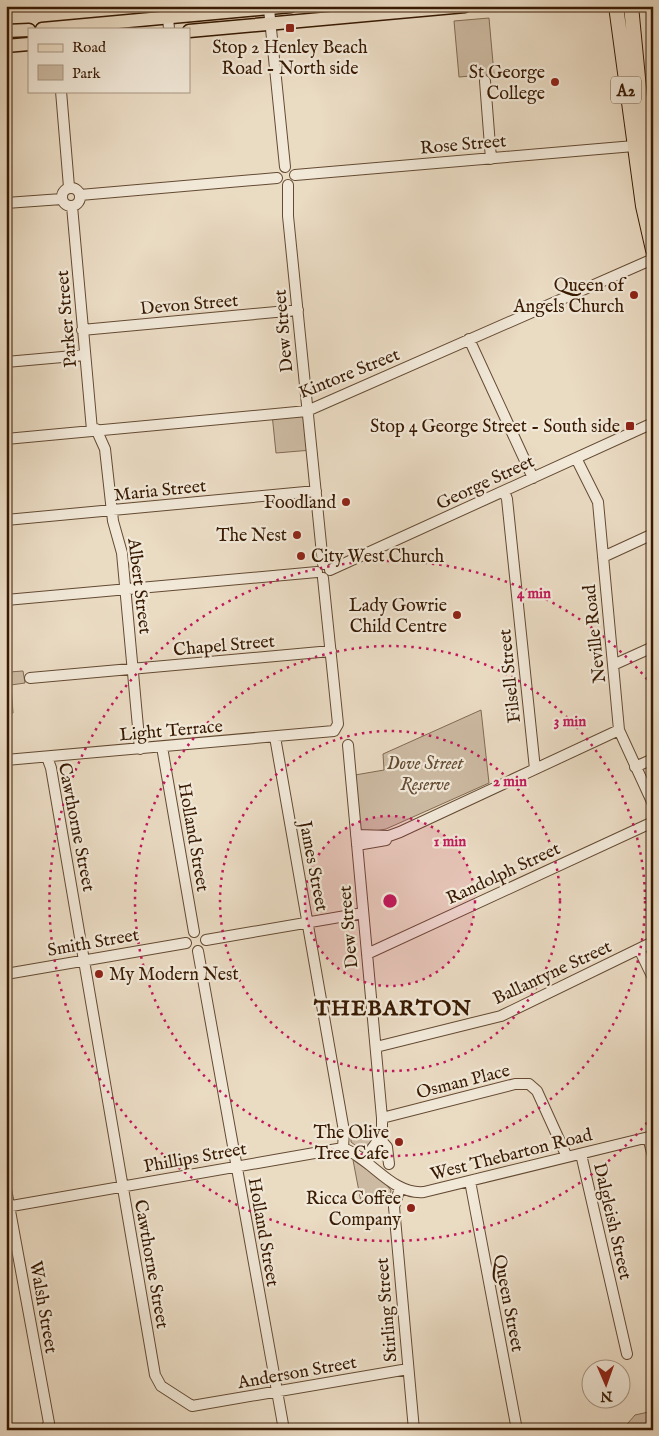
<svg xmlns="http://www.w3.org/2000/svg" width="659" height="1436" viewBox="0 0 659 1436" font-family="'IM FELL English',serif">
	<rect width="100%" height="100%" fill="#eadbc3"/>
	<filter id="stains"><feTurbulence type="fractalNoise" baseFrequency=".004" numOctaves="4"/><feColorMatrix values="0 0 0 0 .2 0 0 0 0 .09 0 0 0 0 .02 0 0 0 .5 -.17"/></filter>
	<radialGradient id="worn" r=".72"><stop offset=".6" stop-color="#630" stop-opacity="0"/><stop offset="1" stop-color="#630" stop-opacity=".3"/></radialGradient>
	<path fill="#ccbaa2" stroke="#826a52" d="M489,18L494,74L459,77L454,21Z
		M307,411L312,450L276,453L272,414Z
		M6,654L9,672L23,671L25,683L11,685L13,713L6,714Z
		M481,710L489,783L386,829L359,834L355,775L384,770L383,754Z
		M378,1133L365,1148H359L351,1142V1138Z
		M353,1160L383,1181L391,1190L390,1197L361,1202Z
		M653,1411V1430H622L635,1415Z"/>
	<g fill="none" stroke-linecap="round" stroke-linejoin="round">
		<g stroke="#644a32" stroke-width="12">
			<path id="minor" d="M167,6L169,29
				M269,9L285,167
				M485,81L491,159
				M61,91L69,187
				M295,175L634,146
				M288,185V216L323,564
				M62 197a9 9 0 1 1 18 0a9 9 0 1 1-18 0Z
				M80,195L277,178
				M6,203L62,199
				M72,206L92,430
				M82,330L298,310
				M469,339L533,478
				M6,362L85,355
				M96,429L105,449L113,521L122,553L140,749
				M6,439L307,411L653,259
				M576,458L598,502L619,730L653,804
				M504,491L507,499L535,769
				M6,520L316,491
				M603,557L653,534
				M330,570L653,423
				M6,600L317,572
				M613,665L653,647
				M30,678L331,651
				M275,737L344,1131L343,1148
				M348,745L382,1118V1135L364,1160
				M162,747L194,932
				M47,757L51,768L155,1375L161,1386L192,1406L408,1369
				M6,760L334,731L338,724L323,578
				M635,767L653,759
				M356,835L389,836L400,832L619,730
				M357,845L386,840
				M206,940L363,913
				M639,949L653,978
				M198,951L284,1430
				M367,954L653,822
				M6,974L186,943
				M376,1047L501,1016L653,942
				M382,1118L515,1084H529L537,1091L567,1157
				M648,1137L653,1156
				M380,1139L387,1147L389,1164
				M581,1154L627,1354
				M470,1181L517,1430
				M400,1188L394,1207L414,1430
				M6,1189L49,1423L45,1430
				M6,1207L343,1148C372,1159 392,1195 424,1192L653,1136"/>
		</g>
		<g stroke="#381a02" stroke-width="15">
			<path id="major" d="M42,29L291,6
				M6,31L29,30
				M189,31L465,6
				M6,46L29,44"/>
		</g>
		<g stroke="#381a02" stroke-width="16">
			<path id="highway" d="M616,6L643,206L653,250
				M631,6L649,191"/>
		</g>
		<use href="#minor" stroke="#f1e8d8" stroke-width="10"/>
		<use href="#major" stroke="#eadbc3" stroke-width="12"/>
		<use href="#highway" stroke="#eadbc3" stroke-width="14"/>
	</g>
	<circle cx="390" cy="901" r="85" fill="#c2185b" fill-opacity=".12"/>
	<g fill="none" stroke="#c2185b" stroke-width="2.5" stroke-dasharray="2.5 5">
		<circle cx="390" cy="901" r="85"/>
		<circle cx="390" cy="901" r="170"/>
		<circle cx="390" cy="901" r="255"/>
		<path d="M652 1117A340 340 0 1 1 652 685"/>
	</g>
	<g fill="#8f2418" stroke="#f1e8d8" stroke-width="2">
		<rect x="285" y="23" width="10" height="10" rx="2.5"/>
		<circle cx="555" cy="82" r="5"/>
		<circle cx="634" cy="295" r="5"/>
		<rect x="625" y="421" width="10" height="10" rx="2.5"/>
		<circle cx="346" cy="502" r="5"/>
		<circle cx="297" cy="535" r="5"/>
		<circle cx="301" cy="556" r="5"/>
		<circle cx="457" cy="615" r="5"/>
		<circle cx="99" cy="974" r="5"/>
		<circle cx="399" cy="1142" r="5"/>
		<circle cx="411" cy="1208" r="5"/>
	</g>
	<g text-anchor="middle" stroke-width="4.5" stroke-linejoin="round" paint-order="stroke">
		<rect fill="#f1e8d8" stroke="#705842" stroke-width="1" x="611" y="76.5" width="30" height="27" rx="4"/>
		<g font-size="16" font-weight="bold" fill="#381a02">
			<text x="626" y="96">A2</text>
		</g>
		<g font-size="18" fill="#381a02" stroke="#f1e8d8" text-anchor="end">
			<text x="290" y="53" text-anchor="middle">Stop 2 Henley Beach<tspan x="290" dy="21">Road - North side</tspan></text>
			<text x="545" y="78">St George<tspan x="545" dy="21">College</tspan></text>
			<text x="624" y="291">Queen of<tspan x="624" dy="21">Angels Church</tspan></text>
			<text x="620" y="432">Stop 4 George Street - South side</text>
			<text x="336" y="508">Foodland</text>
			<text x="287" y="541">The Nest</text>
			<text x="311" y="562" text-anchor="start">City West Church</text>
			<text x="447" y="611">Lady Gowrie<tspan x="447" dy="21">Child Centre</tspan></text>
			<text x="109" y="980" text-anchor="start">My Modern Nest</text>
			<text x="389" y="1138">The Olive<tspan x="389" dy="21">Tree Cafe</tspan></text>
			<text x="401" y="1204">Ricca Coffee<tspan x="401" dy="21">Company</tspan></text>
		</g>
		<g font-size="18" fill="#381a02" stroke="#f1e8d8">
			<text transform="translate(463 144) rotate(-5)" y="6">Rose Street</text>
			<text transform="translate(189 304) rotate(-5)" y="6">Devon Street</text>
			<text transform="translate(66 319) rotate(-95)" y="6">Parker Street</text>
			<text transform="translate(283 331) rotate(-95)" y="6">Dew Street</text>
			<text transform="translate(349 373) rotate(-22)" y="6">Kintore Street</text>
			<text transform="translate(485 482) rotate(-25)" y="6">George Street</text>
			<text transform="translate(160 490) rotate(-6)" y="6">Maria Street</text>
			<text transform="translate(140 586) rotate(83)" y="6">Albert Street</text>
			<text transform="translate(594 634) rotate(-96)" y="6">Neville Road</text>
			<text transform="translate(224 645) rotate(-5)" y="6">Chapel Street</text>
			<text transform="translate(509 676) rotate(-96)" y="6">Filsell Street</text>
			<text transform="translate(171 730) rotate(-5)" y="6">Light Terrace</text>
			<text transform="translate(77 827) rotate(79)" y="6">Cawthorne Street</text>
			<text transform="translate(194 837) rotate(80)" y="6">Holland Street</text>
			<text transform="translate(314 866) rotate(79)" y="6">James Street</text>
			<text transform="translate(503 873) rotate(-25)" y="6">Randolph Street</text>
			<text transform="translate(348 927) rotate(-95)" y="6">Dew Street</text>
			<text transform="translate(93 942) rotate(-10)" y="6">Smith Street</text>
			<text transform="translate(552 972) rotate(-25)" y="6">Ballantyne Street</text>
			<text transform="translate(463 1081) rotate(-14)" y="6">Osman Place</text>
			<text transform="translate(511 1154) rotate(-14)" y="6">West Thebarton Road</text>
			<text transform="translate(195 1157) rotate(-10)" y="6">Phillips Street</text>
			<text transform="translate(613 1221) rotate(77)" y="6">Dalgleish Street</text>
			<text transform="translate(264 1232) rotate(80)" y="6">Holland Street</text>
			<text transform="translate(152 1264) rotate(80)" y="6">Cawthorne Street</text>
			<text transform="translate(509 1303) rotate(79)" y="6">Queen Street</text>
			<text transform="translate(44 1307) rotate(80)" y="6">Walsh Street</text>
			<text transform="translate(386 1310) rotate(-95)" y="6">Stirling Street</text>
			<text transform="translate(297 1372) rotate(-10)" y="6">Anderson Street</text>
		</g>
		<g font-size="18" font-style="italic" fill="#644a32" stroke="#f1e8d8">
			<text x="425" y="769">Dove Street<tspan x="425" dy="21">Reserve</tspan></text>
		</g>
		<g font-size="22" font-weight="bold" letter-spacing="1" fill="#381a02" stroke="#f1e8d8">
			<text x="393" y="1015">THEBARTON</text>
		</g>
	</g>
	<circle cx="390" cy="901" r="8" fill="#c2185b" stroke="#f1e8d8" stroke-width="2.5"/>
	<g font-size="15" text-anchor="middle" font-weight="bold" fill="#c2185b" stroke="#f1e8d8" stroke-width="4.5" stroke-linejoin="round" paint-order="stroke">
		<text x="534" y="598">4 min</text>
		<text x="570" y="726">3 min</text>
		<text x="510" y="786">2 min</text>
		<text x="450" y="846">1 min</text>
	</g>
	<rect width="659" height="1436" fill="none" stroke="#eadbc3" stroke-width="25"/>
	<rect x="8" y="8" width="644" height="1421" fill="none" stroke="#381a02" stroke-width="2.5"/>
	<rect x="12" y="12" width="634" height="1411" fill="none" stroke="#381a02"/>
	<rect x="28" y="28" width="162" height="65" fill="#f1e8d8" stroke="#a79682"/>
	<rect x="38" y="44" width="25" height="8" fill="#eadbc3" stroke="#a79682"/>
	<text x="72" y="52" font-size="15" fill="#381a02">Road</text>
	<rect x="38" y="65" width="25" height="15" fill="#ccbaa2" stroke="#a79682"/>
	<text x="72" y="78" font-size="15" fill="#381a02">Park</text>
	<g transform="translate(606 1384) rotate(178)"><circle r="24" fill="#f1e8d8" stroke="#a79682"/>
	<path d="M0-4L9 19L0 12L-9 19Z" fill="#8f2418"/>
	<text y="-8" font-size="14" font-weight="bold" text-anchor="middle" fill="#381a02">N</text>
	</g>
	<rect width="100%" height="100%" filter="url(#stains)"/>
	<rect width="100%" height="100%" fill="url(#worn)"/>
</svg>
